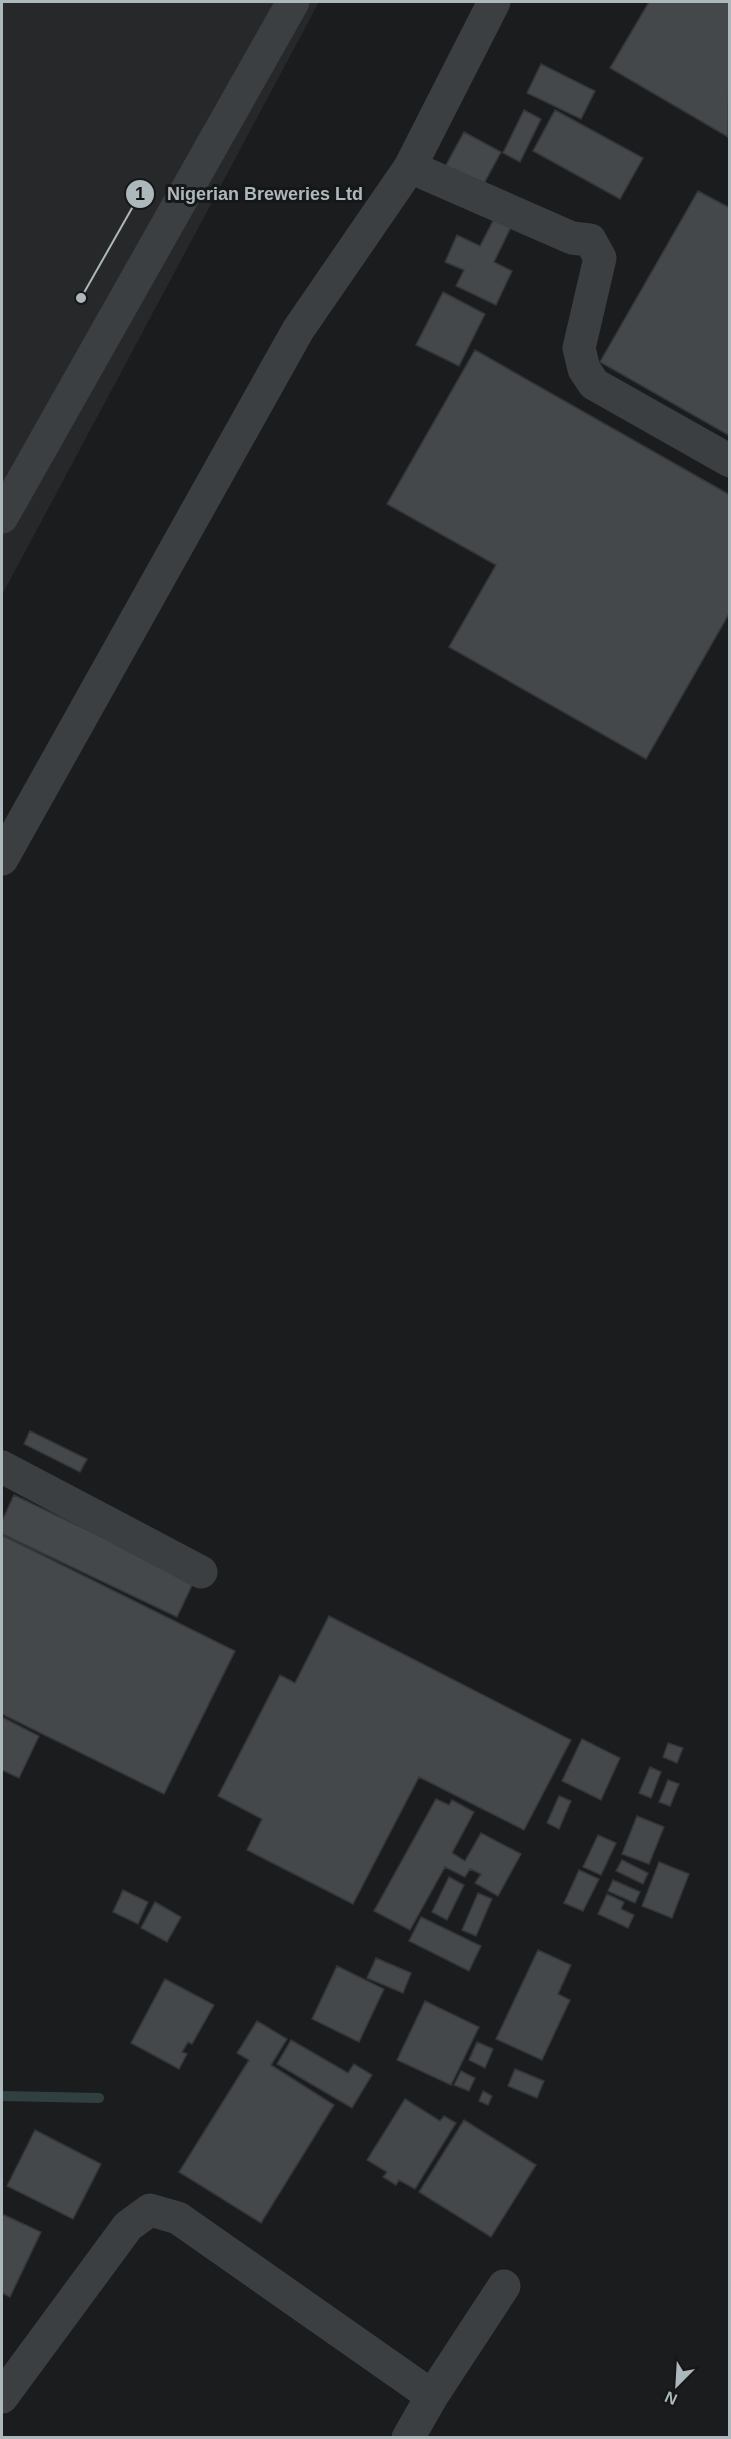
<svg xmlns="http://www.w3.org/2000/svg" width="731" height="2439" viewBox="0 0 731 2439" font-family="Arial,sans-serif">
	<rect width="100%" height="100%" fill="#1b1c1d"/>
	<path fill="#27282a" d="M2,2H319L2,595Z"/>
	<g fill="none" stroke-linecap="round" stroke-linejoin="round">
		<path stroke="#304041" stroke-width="10" d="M2,2096L99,2098"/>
	</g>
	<path fill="#45484a" stroke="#353639" stroke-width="1.5" d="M649,2H730L728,137L610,68Z
		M541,64L595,91L581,119L527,93Z
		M524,110L541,119L520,162L503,153Z
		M555,110L643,158L620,199L533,151Z
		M464,132L501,152L482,187L445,167Z
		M698,191L730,208V436L600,362Z
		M494,219L511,227L494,262L512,271L496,305L456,286L464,270L445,262L457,235L480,246Z
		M443,292L485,314L459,366L416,345Z
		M475,350L730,495V612L646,759L449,647L496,565L387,504Z
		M30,1431L87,1459L80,1472L24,1444Z
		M14,1495L194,1581L177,1617L2,1534V1521Z
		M2,1535L235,1651L164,1794L2,1714Z
		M329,1616L571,1740L524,1830L419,1777L353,1904L247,1850L262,1819L218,1796L280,1675L295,1683Z
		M2,1717L39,1736L19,1778L2,1770Z
		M582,1739L620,1758L601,1800L562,1781Z
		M668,1743L683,1748L677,1763L663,1757Z
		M650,1767L661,1772L651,1798L639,1793Z
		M668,1780L679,1784L670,1806L659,1802Z
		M559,1796L571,1801L559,1829L547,1823Z
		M436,1799L449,1805L452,1800L474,1812L452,1853L465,1861L481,1833L521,1854L498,1896L475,1883L481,1874L470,1869L465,1877L445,1867L410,1930L374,1911Z
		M637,1816L664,1827L649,1864L622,1854Z
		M598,1835L616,1843L601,1875L583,1867Z
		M622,1860L648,1873L643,1884L616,1871Z
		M659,1862L689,1874L672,1918L642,1906Z
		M579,1870L599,1879L583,1911L564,1903Z
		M449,1877L464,1885L447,1920L432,1912Z
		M613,1880L640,1892L635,1903L608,1891Z
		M123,1890L148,1902L138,1924L113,1912Z
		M478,1893L492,1899L476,1936L462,1930Z
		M607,1894L624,1902L621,1909L634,1915L628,1928L598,1914Z
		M155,1902L181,1917L167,1942L141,1928Z
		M421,1917L481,1946L469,1971L409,1941Z
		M538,1950L571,1965L558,1994L570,2000L542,2060L496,2039Z
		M376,1958L411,1973L403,1993L367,1978Z
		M337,1966L384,1989L359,2042L312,2019Z
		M165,1979L214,2005L192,2044L188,2042L182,2052L187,2054L179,2069L131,2043Z
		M425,2001L479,2027L451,2085L397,2060Z
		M257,2021L287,2039L271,2065L334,2105L261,2223L179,2172L249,2060L237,2053Z
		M291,2040L348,2073L354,2064L372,2075L352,2108L277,2064Z
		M477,2042L493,2049L485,2068L469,2060Z
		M515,2069L544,2081L537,2098L508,2086Z
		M461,2071L475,2078L469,2091L454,2085Z
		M483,2091L492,2096L488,2105L479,2101Z
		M405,2099L440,2121L444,2116L456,2123L415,2189L399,2180L396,2185L383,2177L387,2172L367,2160Z
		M464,2120L536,2165L491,2237L419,2192Z
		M35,2130L101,2164L73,2219L7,2186Z
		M2,2214L41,2232L10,2297L2,2293Z"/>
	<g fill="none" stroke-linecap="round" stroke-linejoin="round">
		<path stroke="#3c3f42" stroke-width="33" d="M410,167L572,238L590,240L600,258L579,348L584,369L594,384L730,461
			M2,517L293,2
			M2,859L298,330L410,167L494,2
			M2,1467L201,1572
			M2,2397L128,2226L150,2210L178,2218L432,2396
			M408,2438L432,2396L504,2286"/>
	</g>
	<path fill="none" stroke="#adb8bc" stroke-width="2" d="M81 298L140 194"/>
	<g fill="#adb8bc" stroke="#161718" stroke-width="2">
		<circle cx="81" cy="298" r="6"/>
		<circle cx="140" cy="194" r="15"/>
	</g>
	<g font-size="18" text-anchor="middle" font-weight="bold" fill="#111">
		<text x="140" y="200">1</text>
	</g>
	<g font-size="18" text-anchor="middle" font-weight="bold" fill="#adb8bc" stroke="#161718" stroke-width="6" stroke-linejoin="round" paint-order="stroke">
		<text x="265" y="200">Nigerian Breweries Ltd</text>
	</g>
	<rect width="731" height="2439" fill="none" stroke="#adb8bc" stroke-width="6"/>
	<g transform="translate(677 2385) rotate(204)" stroke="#161718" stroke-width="4.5" paint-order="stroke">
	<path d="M0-4.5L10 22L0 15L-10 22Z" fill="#adb8bc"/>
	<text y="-9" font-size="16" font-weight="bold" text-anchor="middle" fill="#adb8bc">N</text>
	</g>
</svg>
